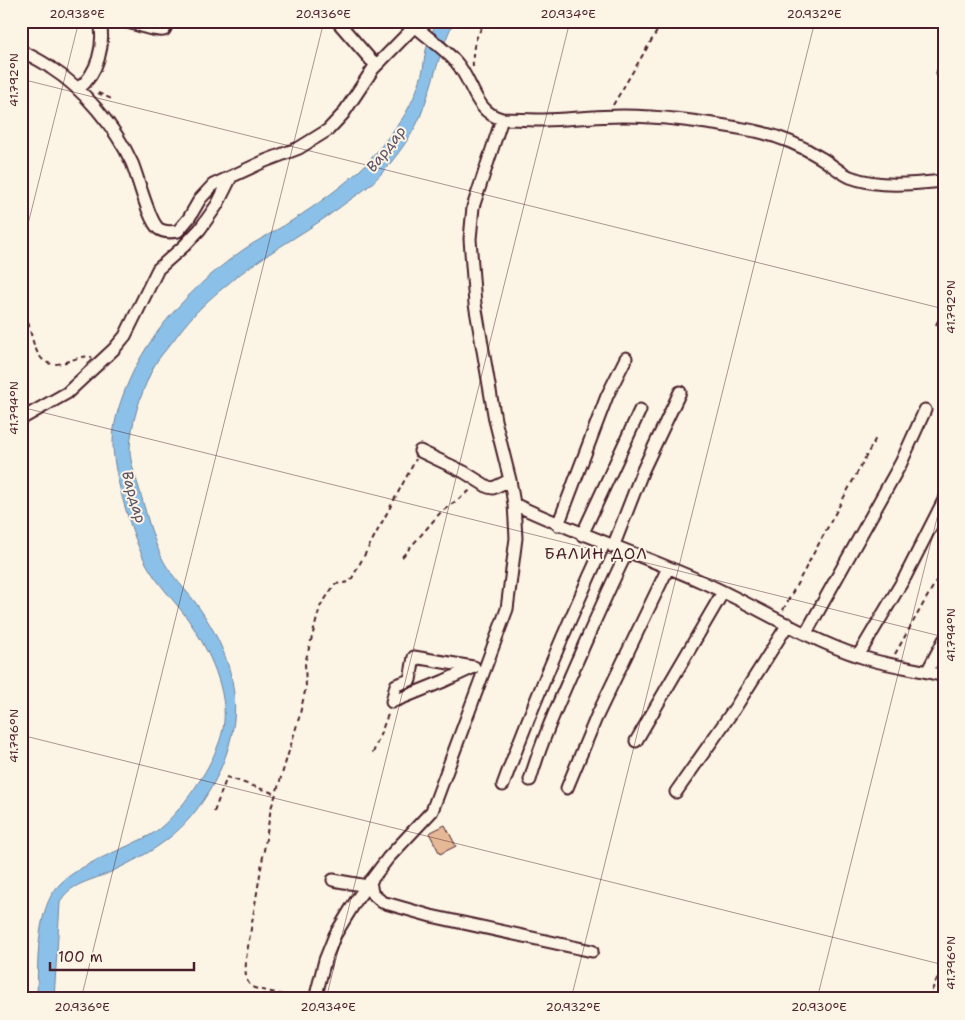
<svg xmlns="http://www.w3.org/2000/svg" width="965" height="1020" viewBox="0 0 965 1020" font-family="'Shantell Sans',sans-serif">
	<rect width="100%" height="100%" fill="#fcf5e5"/>
	<filter id="ink" filterUnits="userSpaceOnUse"><feTurbulence type="fractalNoise" baseFrequency=".02" numOctaves="2"/><feDisplacementMap in="SourceGraphic" scale="10" xChannelSelector="R" yChannelSelector="G"/><feConvolveMatrix kernelMatrix="1 2 1 2 8 2 1 2 1" color-interpolation-filters="sRGB"/></filter>
	<g filter="url(#ink)">
		<path fill="#8bc1e8" stroke="#71809c" d="M436,21H454C439,51 433,85 420,117C412,137 387,170 370,185C361,193 349,200 339,208C301,236 258,257 223,288C204,303 187,321 173,341C166,350 158,358 153,368C141,393 131,422 130,449C130,462 135,475 139,488C146,512 152,539 164,562C172,576 185,589 195,602C223,640 242,686 232,733C224,772 200,814 169,838C152,852 131,862 111,872C94,880 67,884 60,903L54,999H37C38,968 36,924 51,896C65,869 111,855 138,841C145,838 153,834 159,829C185,808 222,754 224,721C227,685 205,642 184,614C172,598 157,583 147,565C133,540 112,471 113,442C113,419 123,393 133,372C156,324 200,280 243,250C254,242 267,236 280,228C307,212 335,192 359,171C375,156 389,136 402,119C410,107 418,89 422,74C424,67 424,58 426,50C429,41 433,31 436,21Z"/>
		<path fill="#e5b996" stroke="#4a1f2b" d="M445,825L456,846L440,854L429,833Z"/>
		<g fill="none" stroke-linecap="round" stroke-linejoin="round">
			<g stroke="#4a1f2b" stroke-width="15">
				<path id="street" d="M123,21C135,23 155,32 164,30L169,21
					M337,21L370,59L377,65
					M21,51C31,56 42,61 51,68C83,88 116,128 132,163C138,177 149,222 159,229C165,233 172,232 178,231L189,218L200,199L213,185L265,161L299,148L328,130L343,114L373,69L415,26L417,21
					M943,73H944
					M78,89C98,74 105,45 100,21
					M502,119C516,119 530,120 544,120C570,119 597,116 623,116C667,116 712,123 755,131C778,136 801,145 821,158C831,164 839,172 850,177C879,188 914,184 944,181
					M21,419L67,393L114,349L125,336L158,269L184,246L200,229L217,205L231,177
					M420,451L464,472L488,487L493,488L510,480
					M514,504C575,533 639,554 700,581C753,604 804,638 859,656C887,666 916,668 944,676
					M558,525L607,396L626,358
					M582,535L640,410
					M613,547L643,470L680,392
					M806,633L901,463L925,410
					M858,656L905,577L944,500
					M929,672L928,670L944,640
					M397,700L444,681L474,667
					M392,702L396,685L410,680L414,657L473,667
					M636,741L723,592
					M530,780C542,739 560,700 577,661C593,625 609,588 627,552
					M503,785C533,703 568,623 604,544
					M567,788L596,718L668,568
					M676,792L735,708L788,624
					M333,880L367,886
					M370,881L372,893L382,902L431,916L592,951
					M315,999L325,960L335,935L357,899L388,858L432,811L507,609L516,538L514,504L510,480L495,420L475,304L470,239L473,207L502,119C474,112 473,81 456,62C445,49 428,38 415,26"/>
			</g>
			<path stroke="#4a1f2b" stroke-width="2" stroke-dasharray="5 4" stroke-linecap="butt" d="M473,67C472,48 475,35 487,21
				M98,93L114,100
				M613,105L663,21
				M944,257L938,278L944,285
				M21,306C32,321 29,346 43,360C57,372 77,353 92,357
				M936,325L944,308
				M402,557L441,512L472,489
				M783,610L877,436
				M895,654L944,567
				M373,753L389,712
				M214,812L227,777L276,794
				M30,999L55,991
				M301,999L254,988C243,981 246,971 246,959L271,808L276,794L299,718L306,687L305,663L320,607L335,584L350,582L416,459
				M928,999L944,963"/>
			<use href="#street" stroke="#fcf5e5" stroke-width="11"/>
		</g>
	</g>
	<path fill="none" stroke="#4a1f2b" stroke-width="1" stroke-opacity="0.45" d="M21,79L944,309M21,252L79,21M21,407L944,637M21,735L944,965M81,999L324,21M326,999L570,21M571,999L815,21M817,999L944,490"/>
	<g text-anchor="middle" stroke-width="4" stroke-linejoin="round" paint-order="stroke">
		<g font-size="15" font-style="italic" fill="#5e5064" stroke="#fcf5e5">
			<text transform="translate(386 149) rotate(-52)" y="5">Вардар</text>
			<text transform="translate(134 497) rotate(74)" y="5">Вардар</text>
		</g>
		<g font-size="16" letter-spacing="1" fill="#4a1f2b" stroke="#fcf5e5">
			<text x="596" y="559">БАЛИН ДОЛ</text>
		</g>
	</g>
	<rect width="965" height="1020" fill="none" stroke="#fcf5e5" stroke-width="55"/>
	<path d="M50 962v8h144v-8" fill="none" stroke="#4a1f2b" stroke-width="2.5"/>
	<text x="58" y="962" font-size="15" fill="#4a1f2b" stroke="#fcf5e5" stroke-width="4" paint-order="stroke">100 m</text>
	<rect x="28" y="28" width="910" height="964" fill="none" stroke="#4a1f2b" stroke-width="2"/>
	<g font-size="12" text-anchor="middle" fill="#4a1f2b">
		<text x="77" y="18">20.938°E</text>
		<text x="323" y="18">20.936°E</text>
		<text x="568" y="18">20.934°E</text>
		<text x="814" y="18">20.932°E</text>
		<text transform="translate(14 80) rotate(-90)" y="4">41.792°N</text>
		<text transform="translate(951 307) rotate(-90)" y="4">41.792°N</text>
		<text transform="translate(14 408) rotate(-90)" y="4">41.794°N</text>
		<text transform="translate(951 635) rotate(-90)" y="4">41.794°N</text>
		<text transform="translate(14 736) rotate(-90)" y="4">41.796°N</text>
		<text transform="translate(951 963) rotate(-90)" y="4">41.796°N</text>
		<text x="82" y="1011">20.936°E</text>
		<text x="328" y="1011">20.934°E</text>
		<text x="573" y="1011">20.932°E</text>
		<text x="819" y="1011">20.930°E</text>
	</g>
</svg>
